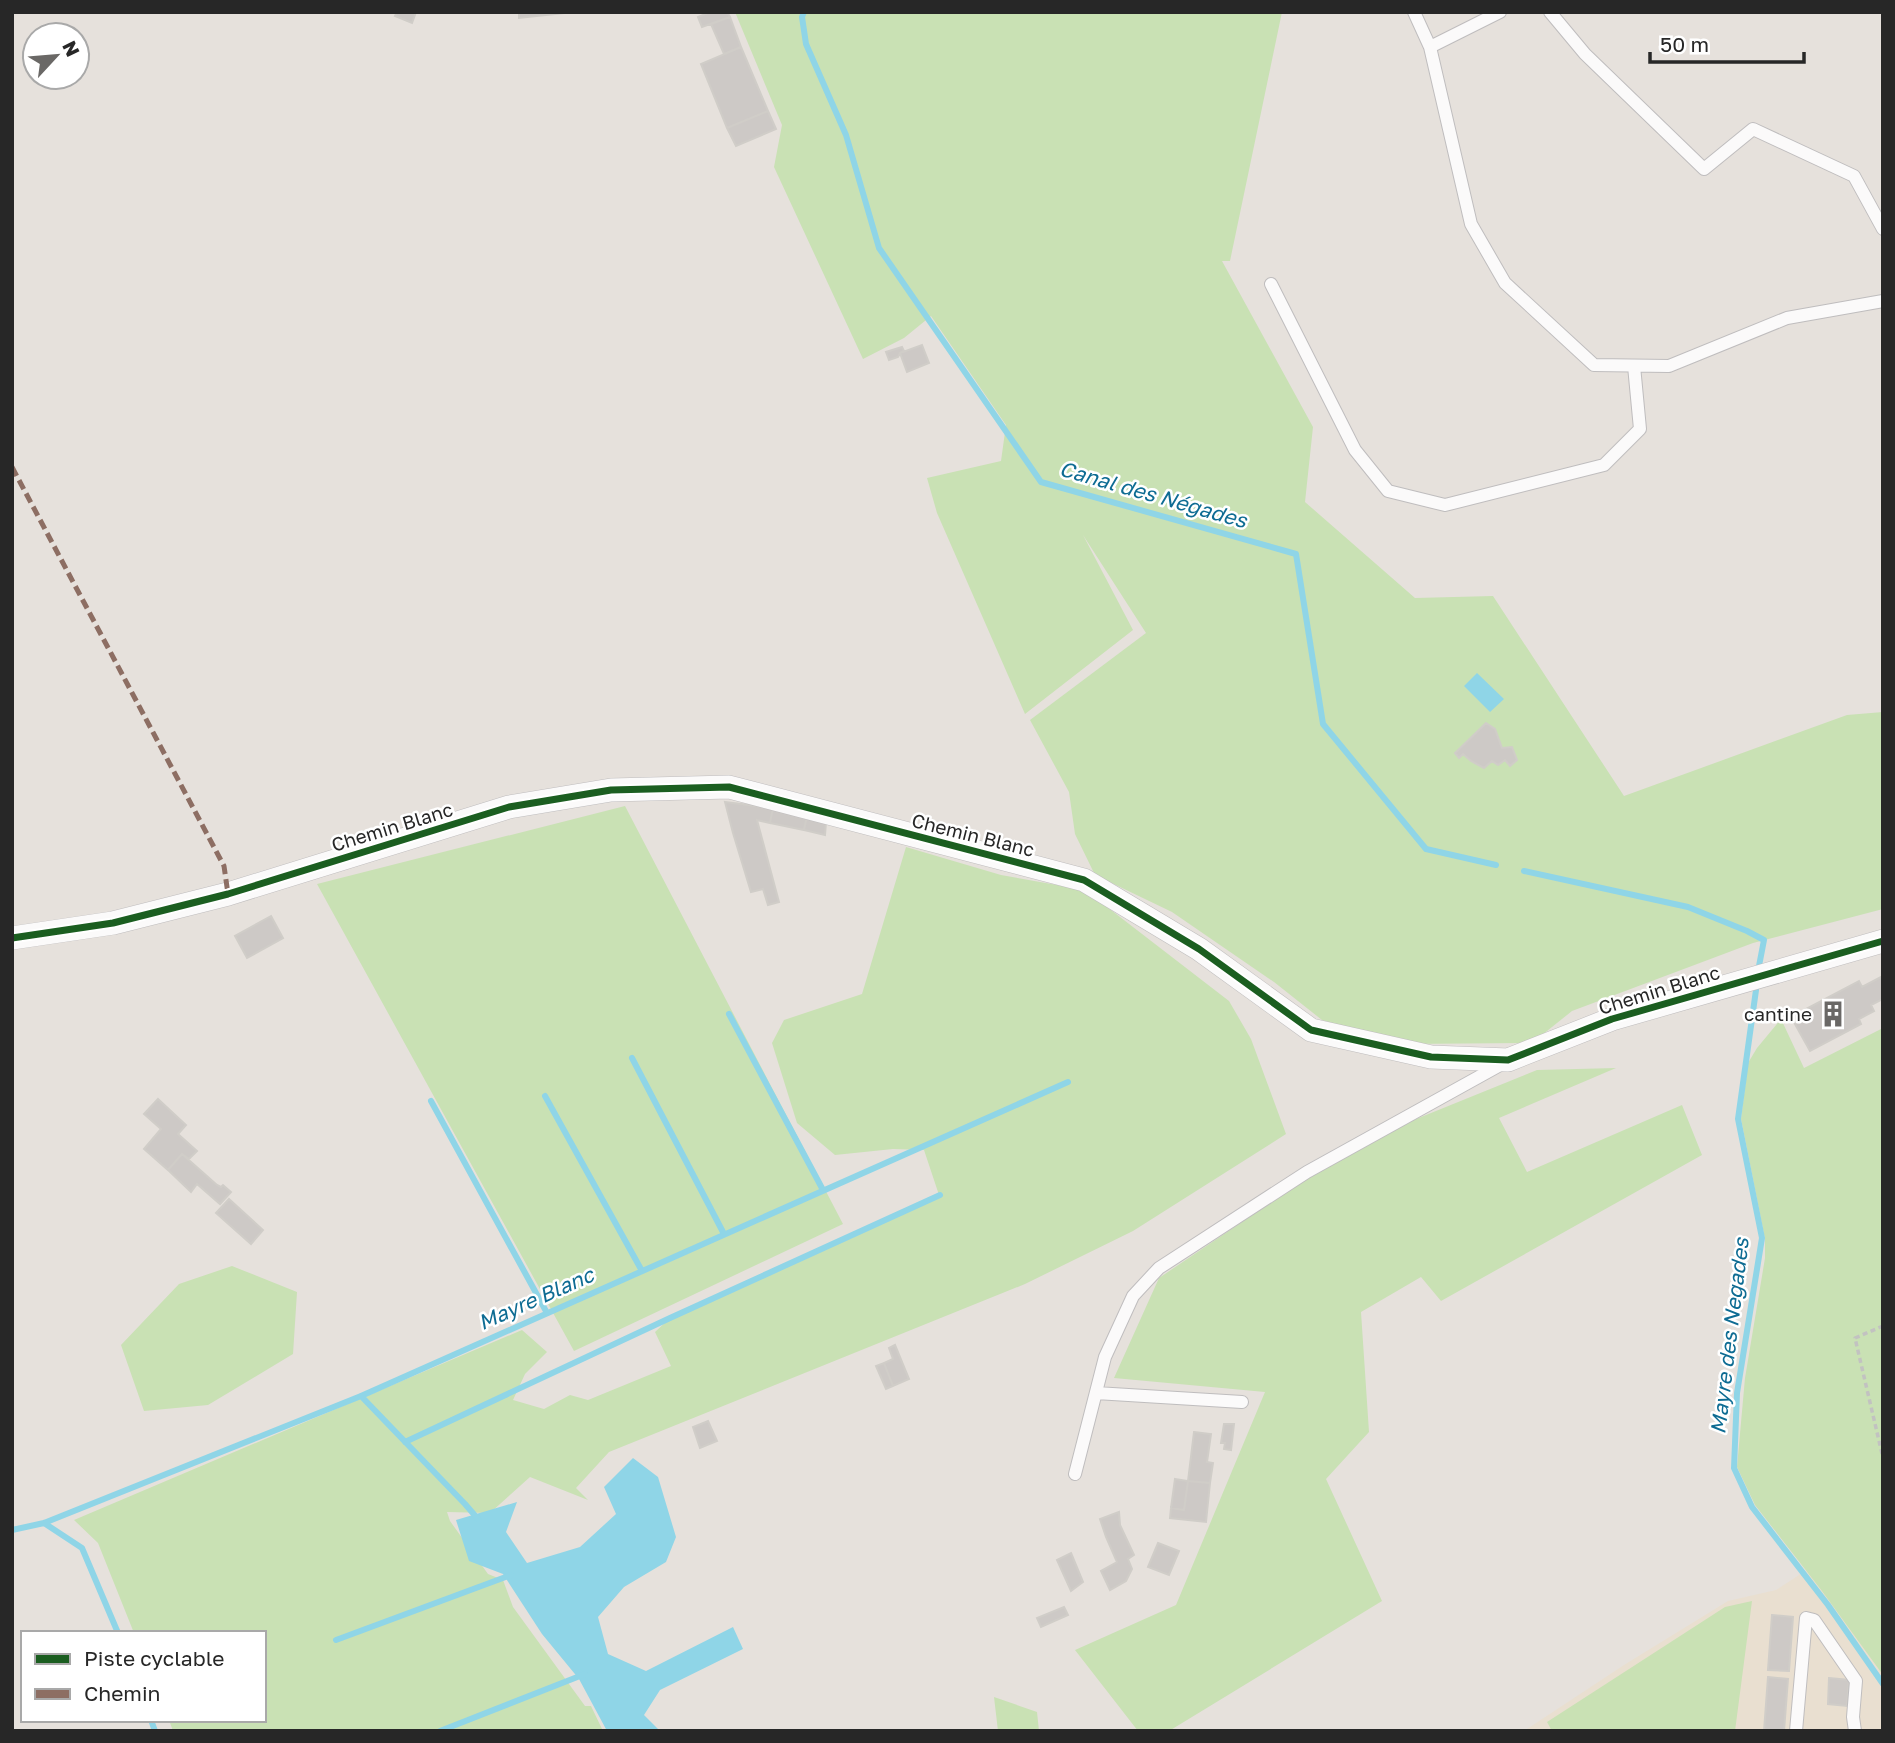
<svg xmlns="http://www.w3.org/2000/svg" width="1895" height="1743" viewBox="0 0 1895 1743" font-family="'Golos Text',sans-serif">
	<rect width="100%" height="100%" fill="#e6e1dc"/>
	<path fill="#e9dfd0" d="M1819,1562L1883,1655V1731H1524L1624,1665L1728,1601L1776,1590Z"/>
	<path fill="#c9e1b4" d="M735,12H1282L1230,261H1222L1313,427L1305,502L1415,598L1493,596L1624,796L1847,715L1883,712V909L1753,943L1572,1011L1532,1043L1402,1044L1322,1020L1274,982L1172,912L1095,875L1075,834L1069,792L1030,720L1146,633L1083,535L1133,630L1025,714L937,513L927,478L1001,461L1006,425L931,316L904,338L863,359L774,167L782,125Z
		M625,806L843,1224L574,1351L317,884Z
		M906,847L1001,875L1085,890L1229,1001L1251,1039L1286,1134L1133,1231L1025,1284L609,1452L576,1488L588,1500L530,1477L490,1513L447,1512L450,1521L488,1574L503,1580L513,1607L585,1706H591L603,1731H173L169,1720H264V1633H134L98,1543L74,1520L522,1330L547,1352L525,1374L513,1400L544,1409L570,1395L588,1400L671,1366L655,1332L670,1318L939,1195L924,1150L893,1149L835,1155L797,1123L772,1043L784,1020L862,994Z
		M1781,1019L1804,1068L1883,1028V1675L1822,1591L1755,1505L1737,1467L1745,1378L1765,1258V1239L1741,1119L1748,1063L1757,1048Z
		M1616,1068L1499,1118L1527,1172L1682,1105L1702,1155L1441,1301L1421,1277L1361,1312L1369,1432L1326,1479L1382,1601L1169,1731H1138L1075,1650L1176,1605L1265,1392L1114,1378L1159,1278L1310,1176L1394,1128L1537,1070Z
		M232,1266L297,1292L293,1354L208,1405L144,1411L121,1345L179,1284Z
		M1752,1601L1735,1731H1552L1547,1722L1725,1607Z
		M994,1697L1037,1712L1039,1731H998Z"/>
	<path fill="#8fd5e7" d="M1477,673L1504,699L1490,712L1464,686Z
		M633,1458L658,1477L676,1537L666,1562L624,1587L598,1617L608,1654L646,1671L733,1627L743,1649L660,1690L644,1715L660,1731H607L579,1679L542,1634L503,1574L469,1561L456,1520L517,1502L506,1532L527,1563L580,1547L616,1514L604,1487Z"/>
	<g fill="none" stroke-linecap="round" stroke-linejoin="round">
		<path stroke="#8fd5e7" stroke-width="6" d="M804,12L802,17L806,44L846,135L879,248L1041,482L1296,554L1323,724L1426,849L1496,865
			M1524,871L1688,907L1747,931L1764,940L1759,966
			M1756,990L1738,1119L1762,1238L1737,1393L1734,1468L1752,1507L1828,1605L1883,1684
			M729,1014L823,1190
			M632,1058L724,1234
			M545,1096L642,1271
			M431,1101L547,1313
			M361,1396L465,1504L478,1519
			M405,1442L670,1318L940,1195
			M44,1523L82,1548L118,1633
			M12,1530L44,1523L361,1396L1068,1082
			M336,1640L511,1575
			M151,1720L155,1731
			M440,1731L585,1674"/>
	</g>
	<path fill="#cdc9c6" stroke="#d0cdc8" stroke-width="2" d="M397,12H416L412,23L395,16Z
		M519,12H574L519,18Z
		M710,12H727L730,17L702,27L698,17Z
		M730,17L741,47L724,54L711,24Z
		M741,47L768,111L727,128L701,64Z
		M768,111L776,129L736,146L727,128Z
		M922,345L929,363L907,372L900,353Z
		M902,347L904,351L900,353L898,357L889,360L886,352Z
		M1486,723L1495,729L1502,748L1512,747L1517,760L1510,766L1505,760L1498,765L1492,761L1484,768L1471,761L1463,754L1459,758L1455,753Z
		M725,802L773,808L770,823L757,820L779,902L768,905L763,889L751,892L733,833Z
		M773,808L807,816L804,830L770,823Z
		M807,816L826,822L825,835L804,830Z
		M271,916L283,938L247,958L235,936Z
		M1883,976V999L1871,1005L1874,1011L1859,1019L1861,1024L1810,1051L1791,1017L1859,981L1862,987Z
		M158,1099L186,1125L178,1134L197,1151L189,1159L182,1154L168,1170L144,1149L161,1129L144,1114Z
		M182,1154L217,1185L221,1187L223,1185L231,1192L220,1204L197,1184L191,1192L168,1170Z
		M229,1199L263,1230L251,1244L216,1213Z
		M895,1345L909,1379L893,1386L884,1363L893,1359L889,1348Z
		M884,1363L893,1386L886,1389L876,1366Z
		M708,1421L717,1441L700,1448L693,1427Z
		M1224,1424H1234L1231,1450L1224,1449L1225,1443H1221Z
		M1194,1432L1211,1434L1207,1462L1213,1463L1210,1483L1188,1481Z
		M1175,1479L1188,1481L1184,1510L1171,1508Z
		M1188,1481L1210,1483L1206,1522L1170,1518L1171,1508L1184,1510Z
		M1119,1512L1120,1525L1134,1555L1128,1559L1132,1569L1126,1581L1110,1590L1101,1571L1117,1562L1106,1537L1100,1519Z
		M1158,1543L1179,1551L1169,1575L1148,1567Z
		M1071,1553L1083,1582L1071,1591L1057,1560Z
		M1064,1607L1068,1615L1041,1627L1037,1618Z
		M1772,1615L1793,1617L1789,1671L1768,1670Z
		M1768,1677L1788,1679L1784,1731H1764Z
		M1829,1678L1849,1680L1847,1706L1828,1704Z"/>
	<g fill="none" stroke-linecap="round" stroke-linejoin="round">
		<g stroke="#bfbdbe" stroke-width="14">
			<path id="service" d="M1414,12L1430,47L1471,224L1505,283L1594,365L1669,366L1787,318L1883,301
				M1550,12L1585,54L1704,169L1753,129L1854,176L1883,229
				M1430,47L1500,12
				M1271,284L1355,450L1388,491L1445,505L1604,465L1640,429L1634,366
				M1096,1393L1242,1402
				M1075,1474L1105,1357L1133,1296L1159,1268L1307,1172L1502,1064
				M1796,1731L1806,1618L1814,1620L1856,1681L1853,1717L1855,1731"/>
		</g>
		<g stroke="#bfbdbe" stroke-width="24">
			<path id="minor" d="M12,938L113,923L228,894L509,807L611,790L729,787L1084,880L1199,949L1311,1030L1431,1057L1508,1060L1612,1019L1883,941"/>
		</g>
		<path stroke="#c2c2c1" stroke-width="3.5" stroke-dasharray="5 3.5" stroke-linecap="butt" d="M1883,1326L1855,1338L1883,1458"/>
		<use href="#service" stroke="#fbfafa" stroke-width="12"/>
		<use href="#minor" stroke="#fbfafa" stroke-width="23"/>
		<path stroke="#8d6e63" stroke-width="5" stroke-dasharray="10 5" stroke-linecap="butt" d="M12,467L224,866L228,894"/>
		<g stroke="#fff" stroke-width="11">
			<path id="cycleway" d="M12,938L113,923L228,894L509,807L611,790L729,787L1084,880L1199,949L1311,1030L1431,1057L1508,1060L1612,1019L1883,941"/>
		</g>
		<use href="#cycleway" stroke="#1b5e20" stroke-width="7"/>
	</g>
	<defs>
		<g id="building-bare" transform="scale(2.1)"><path d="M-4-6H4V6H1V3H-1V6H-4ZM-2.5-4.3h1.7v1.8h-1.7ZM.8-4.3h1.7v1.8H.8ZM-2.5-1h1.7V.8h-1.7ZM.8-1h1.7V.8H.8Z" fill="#6a6866" stroke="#fff" stroke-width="2.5" paint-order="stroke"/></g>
	</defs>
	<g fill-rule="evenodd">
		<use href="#building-bare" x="1833" y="1014"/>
	</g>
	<g text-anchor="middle" stroke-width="5" stroke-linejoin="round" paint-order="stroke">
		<g font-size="19" fill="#272727" stroke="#fff">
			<text transform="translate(392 827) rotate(-17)" y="7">Chemin Blanc</text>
			<text transform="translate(973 835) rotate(14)" y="7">Chemin Blanc</text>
			<text transform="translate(1659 990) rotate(-17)" y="7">Chemin Blanc</text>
		</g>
		<g font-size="19" fill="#272727" stroke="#fff" text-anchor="end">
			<text x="1812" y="1021">cantine</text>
		</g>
		<g font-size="21" font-style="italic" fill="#0e6c93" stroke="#fff">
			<text transform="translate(1153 495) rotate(16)" y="7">Canal des Négades</text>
			<text transform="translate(536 1299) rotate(-24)" y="7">Mayre Blanc</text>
			<text transform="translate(1730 1336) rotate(-83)" y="7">Mayre des Negades</text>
		</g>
	</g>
	<rect width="1895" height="1743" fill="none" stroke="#272727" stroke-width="28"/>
	<rect x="21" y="1631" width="245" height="91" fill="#ffffff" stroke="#a9a9a9" stroke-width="2"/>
	<rect x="35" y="1654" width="35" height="10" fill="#1b5e20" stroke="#a9a9a9" stroke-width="2"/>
	<text x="84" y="1666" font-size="21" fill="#272727">Piste cyclable</text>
	<rect x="35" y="1689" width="35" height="10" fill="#8d6e63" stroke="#a9a9a9" stroke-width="2"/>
	<text x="84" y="1701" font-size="21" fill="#272727">Chemin</text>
	<g transform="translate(56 56) rotate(64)"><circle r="33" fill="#ffffff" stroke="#a9a9a9" stroke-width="2"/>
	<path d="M0-5L12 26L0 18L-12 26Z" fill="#6a6866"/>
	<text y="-10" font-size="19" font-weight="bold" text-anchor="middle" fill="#272727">N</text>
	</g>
	<path d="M1650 52v10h154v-10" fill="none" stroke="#272727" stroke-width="3.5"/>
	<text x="1660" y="52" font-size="21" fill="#272727" stroke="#ffffff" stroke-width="5" paint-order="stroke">50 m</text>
</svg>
